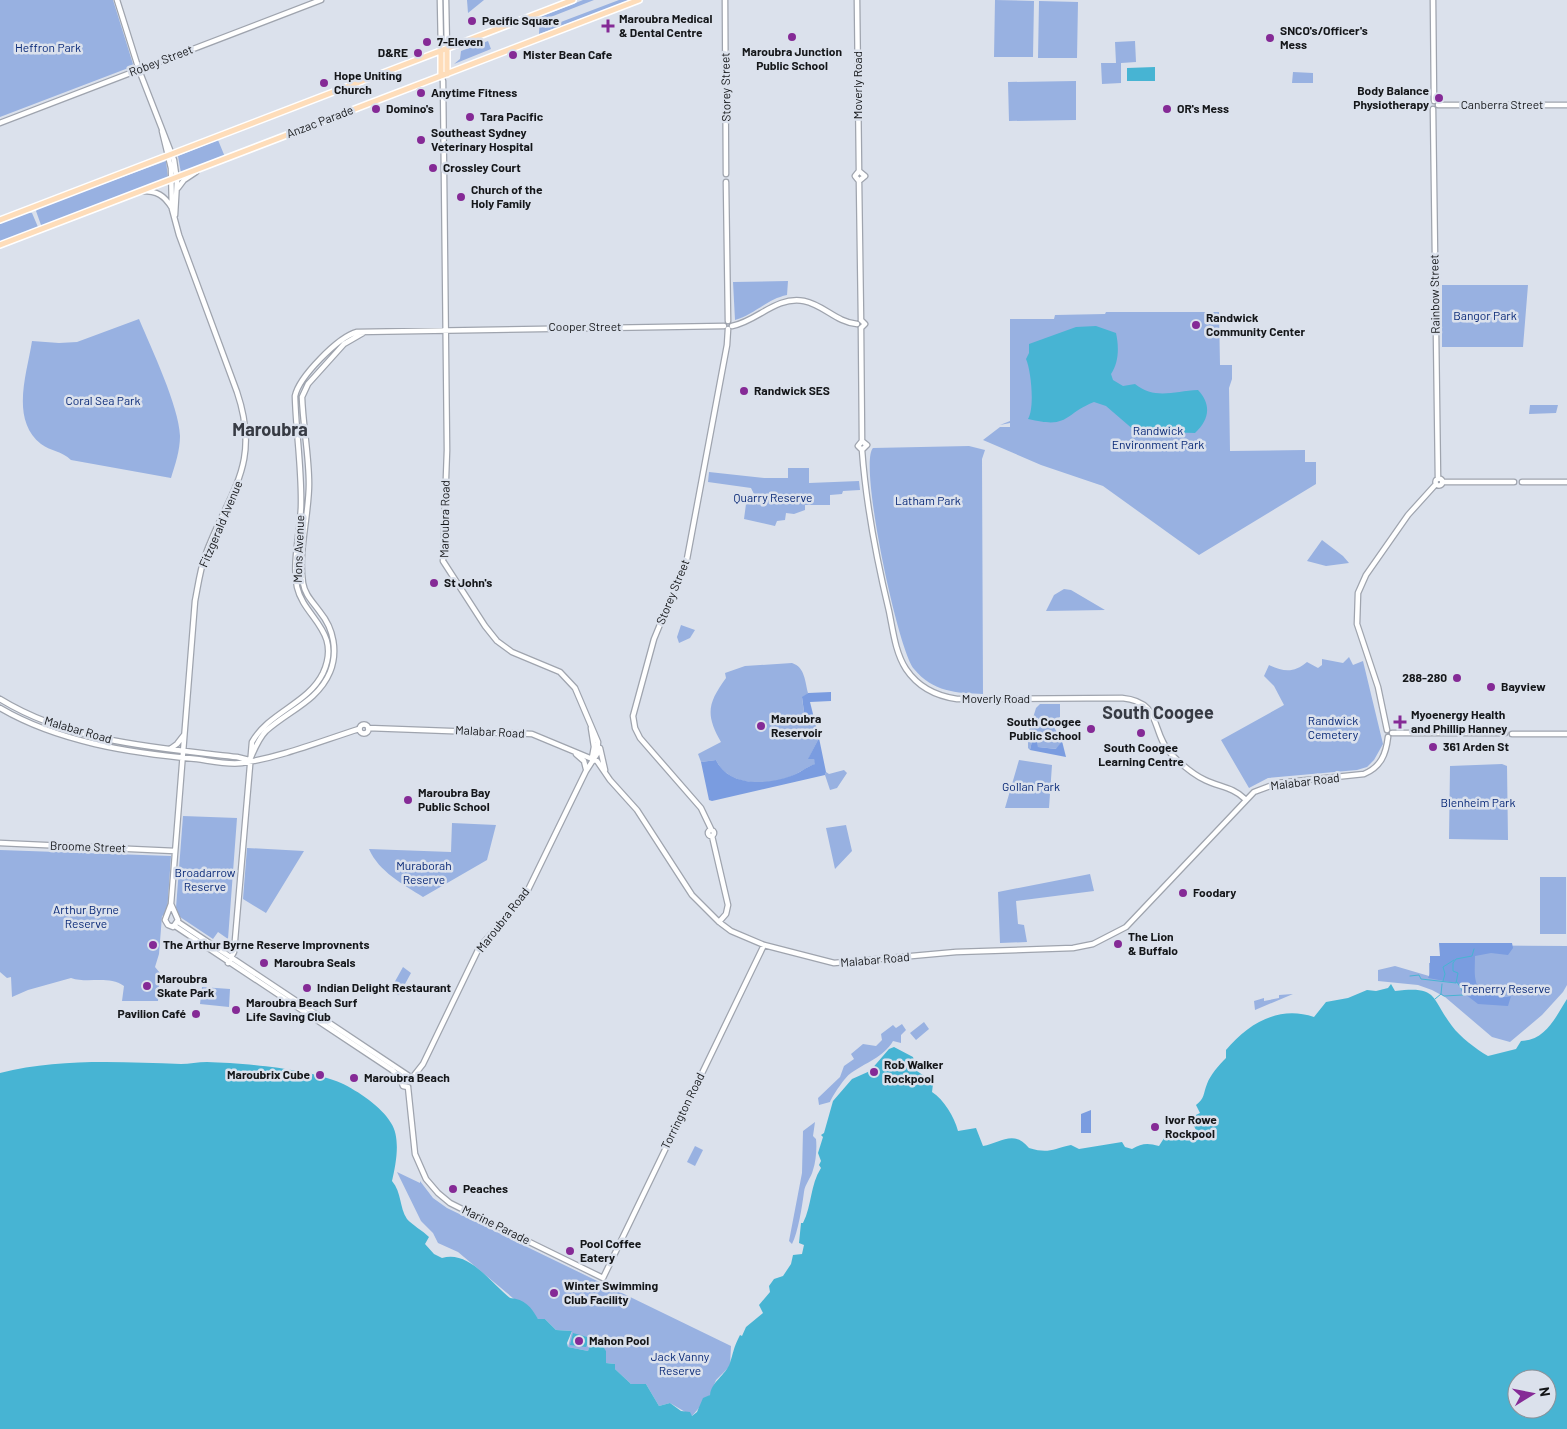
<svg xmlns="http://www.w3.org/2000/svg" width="1567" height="1429" viewBox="0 0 1567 1429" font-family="Barlow,sans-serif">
	<rect width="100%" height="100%" fill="#dbe1ec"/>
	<path fill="#98b1e1" d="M0,0H113L133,64L131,67L0,117Z
		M467,0H484L468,13Z
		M583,0H594L543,20L545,28L619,0H632L539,34L540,17Z
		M995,0L1034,1L1033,57H994Z
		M1039,1L1078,2L1077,58H1038Z
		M488,41L491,49L454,64L460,59L461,51Z
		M1135,41L1136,62L1121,63V83L1102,84L1101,63H1116L1115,42Z
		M1293,72L1313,73V83H1292Z
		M1076,81V120L1009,121L1008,82Z
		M218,140L225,157L181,173L178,156Z
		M166,161L168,178L166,179L45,226L41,225L36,211L38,208Z
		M27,212L32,213L38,227L36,229L0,243V223Z
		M788,281L787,295C767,299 754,315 735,320L733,282Z
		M1442,285H1528L1523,347H1442Z
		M1106,312H1219L1220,365H1232V379L1229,388L1230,451L1305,450V462H1316V484L1199,555L1103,486L1041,465L983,440L1000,427H1010V423L1000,425L1010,421V319H1054L1055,315L1105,314Z
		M139,319C151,348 179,406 180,436C180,451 175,465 171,478L71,460C62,451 50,451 41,444C10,419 27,374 32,341L59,343L77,342Z
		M1530,405H1558L1556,413L1529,414Z
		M969,446L985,450L982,459L983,694C956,693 933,692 914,669C898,650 858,463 873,448Z
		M788,468H809V483L859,481L860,490L843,491L842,494L830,495V505H805V510L794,514L786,513L785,520L777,521L775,526L744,519L746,504L754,494L751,488L708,482L709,472L764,478H788Z
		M1322,540L1343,556L1349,563L1326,566L1307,561Z
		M1064,589L1071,590L1105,610L1046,611L1054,595Z
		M681,625L695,630L690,638L679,643L677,637Z
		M1349,657L1353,665L1363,661L1383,744L1374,760L1367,767L1357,770L1268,778L1249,788L1221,740L1284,705L1274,686L1264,676L1269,665C1284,672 1294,673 1307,662L1318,668L1322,665V659L1343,663Z
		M792,663C805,667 805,682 808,693L802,698L805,719L815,722L819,738L809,758L814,759L816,764C806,767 801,772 792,776C767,786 729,787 716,760L701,762L698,754L721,742C705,714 708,703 726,678L725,673L745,666Z
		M1040,704H1060V717L1051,722L1062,741L1057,749L1038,747L1032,741L1030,750L1028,748V741H1026L1036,708Z
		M1019,760L1052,765L1049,808H1005Z
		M1502,764L1507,766L1508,840L1449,839L1450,766Z
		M844,770L847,773L837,788L830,790L825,775L826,772L829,774Z
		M183,816L237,818L228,939L218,932L213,939L180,917L176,908Z
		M452,823L496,825L487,860L423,897C403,884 379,872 369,849L451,852Z
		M846,825L852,851L835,869L826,828Z
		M247,848L304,851L266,913L243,899Z
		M0,850L171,856L167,913L162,916L159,954L155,967L160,973L158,1001H122L124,986C108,975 88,984 71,978L28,990L12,997L11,977L7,978L0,972Z
		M1090,874L1094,891L1016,901L1018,924L1024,925L1027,942L1000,943L998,892Z
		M1540,877H1566V934H1540Z
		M1440,945L1567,946V985L1563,992L1542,1015L1510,1042L1492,1037L1445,997L1432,990L1418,985L1378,981V970L1395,966L1429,976V963L1440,962Z
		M403,967L411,973L399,995L388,990L393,985Z
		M202,987L230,989L229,1007L200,1004Z
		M1293,994L1255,1010L1254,1001L1264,998V1001L1279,998V995Z
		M924,1022L929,1029L916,1040L910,1033Z
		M902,1024L906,1030L901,1035V1043L893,1041C884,1057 865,1063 851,1073C845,1077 833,1095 830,1102L819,1105L818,1098L840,1077L844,1066L854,1059L851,1054L863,1044L876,1046L882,1040L881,1034L893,1025L896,1028Z
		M815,1122L813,1136L816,1139C817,1148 816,1161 813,1170C811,1178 805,1184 804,1192C802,1207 798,1232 792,1244L789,1241L802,1173L803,1131Z
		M695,1146L703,1150L695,1166L687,1162Z
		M397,1172L420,1183V1181L433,1198L447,1208L731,1346L730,1366L716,1380L710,1395L692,1416L670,1403L659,1406L646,1384H631L615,1369V1364L606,1363V1351L593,1346L591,1342L588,1351L568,1347L572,1331L556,1330L545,1319H538L458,1252L438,1243L433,1233L421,1221Z"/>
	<path fill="#7a9ce0" d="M831,692V701L810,702L815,722L805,719L802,697L808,693Z
		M819,738L826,772L825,775L712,801L709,800L701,762L716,760C729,787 766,785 791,776C800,773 806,767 815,764L814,759H808Z
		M1036,740L1038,747L1056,749L1062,741L1066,757L1030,750L1032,741Z
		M1439,943H1512L1513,948L1508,955L1491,953L1475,956C1475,973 1471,992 1493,994C1502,995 1503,999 1511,996L1508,1006L1478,1004L1461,991V984L1428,978L1430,974V956H1440Z
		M1091,1110V1133H1081V1114Z"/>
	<path fill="#47b4d3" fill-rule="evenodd" d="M1155,67V81H1127V68Z
		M1096,326L1116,333C1119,347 1119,362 1111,374L1113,380L1123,386L1135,384C1155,400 1174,391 1198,390C1212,405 1209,420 1195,433L1135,431L1106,406L1094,402C1062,415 1070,429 1028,419C1035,408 1031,370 1026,359L1029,353V344L1076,327Z
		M1391,984L1395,991C1439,986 1430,997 1452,1026C1460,1037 1476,1049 1488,1056L1516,1049L1521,1041C1546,1040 1555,1018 1567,999V1429H0V1073C59,1058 121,1062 181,1064C189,1064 198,1062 207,1062C244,1063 308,1069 341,1083C358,1091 382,1107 391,1123C401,1138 396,1164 392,1181C402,1193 399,1207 407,1219C411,1224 423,1231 429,1237L425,1244L434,1254L442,1258C469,1250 491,1283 510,1298C525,1299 531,1307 538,1319H545L556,1330L572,1331L567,1343L568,1347L588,1351L591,1341L593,1345H602L606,1351V1363L615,1364V1369L631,1384H646L659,1406L670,1403L681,1411L690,1412L692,1416L697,1412L703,1398L710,1395C711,1382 726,1375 730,1363C734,1351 733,1349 740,1335L742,1336L746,1327L763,1313L759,1305L770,1292L769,1286L774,1279L783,1276L791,1264L793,1255L802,1254L804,1245L799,1243L801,1223H803C812,1205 810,1185 821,1168L819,1165L821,1161L818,1153L823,1137L821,1135L824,1133L833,1101L852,1079L870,1071L889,1049L894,1047L913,1057L917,1071L927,1078L933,1084L932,1092C944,1100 954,1116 958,1131L976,1128L983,1146C1000,1143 1014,1129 1029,1148C1049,1154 1052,1149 1071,1145L1079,1149L1122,1142L1125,1147L1132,1149C1142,1143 1148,1143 1159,1146L1166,1135L1170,1134L1174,1138L1187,1133L1190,1136L1198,1134L1192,1122V1117L1200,1113L1196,1105C1205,1098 1203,1094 1207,1084C1210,1075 1219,1065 1226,1058V1050C1248,1024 1278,1005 1314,1017L1326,1002L1348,998L1367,990L1376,991L1388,988ZM1517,1379H1547V1409H1517Z
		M573,1333L587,1337L589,1340L586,1347L570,1345Z"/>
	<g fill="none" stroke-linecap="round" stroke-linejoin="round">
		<path stroke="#47b4d3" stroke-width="1" d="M1410,976L1419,975L1421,979L1456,983L1458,973L1453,971V963L1456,959L1472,956L1474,949
			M1443,981L1445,974L1443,967L1454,960
			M1457,982L1464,993
			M1441,994L1444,996L1463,995
			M1435,999L1441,994L1442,984"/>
		<g stroke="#9fa4ae" stroke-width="7">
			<path id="secondary" d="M117,0L139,70L174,160L177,181L175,215
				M440,0L441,51
				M446,0L447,49
				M725,0L726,174
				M857,0L859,171
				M1433,0L1434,101
				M1438,105H1567
				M1433,109L1438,479
				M0,123L321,0
				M162,131L171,168L172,209L179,235L237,392C262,466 228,492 205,556C200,570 198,586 195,601L171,904L165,920L168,925L173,927L178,920L171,904
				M859,171L865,176L859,181
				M859,171L855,176L859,181
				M859,181L861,320
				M726,182L728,321
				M178,188L184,180L196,172
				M142,191C157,191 164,195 172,208
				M861,320L865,324L861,328
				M732,326C758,321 775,296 804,301C824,305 836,322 857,324
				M861,328L862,441
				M862,441L867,445L862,450
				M862,441L858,446L862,450
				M862,450C866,505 876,557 889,611C893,630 895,652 906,669C918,687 936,696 957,699L1122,698C1163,702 1150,731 1171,754C1181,764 1192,774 1205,780C1219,787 1233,787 1245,799
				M1435.5 482a3.5 3.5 0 1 1 7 0a3.5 3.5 0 1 1-7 0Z
				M1442,482H1514
				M1522,482H1567
				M0,699C70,742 157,748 237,757L249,760
				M0,708C58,742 130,753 197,759C211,761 228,765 242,763C282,757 321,741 359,729
				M359.5 729a4.5 4.5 0 1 1 9 0a4.5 4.5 0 1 1-9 0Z
				M368,728L532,734L597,761L610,780L637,810L692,895L719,922L731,931L764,945L834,963L956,952L1073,948L1093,944L1126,927L1254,792L1278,783L1364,774C1381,767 1386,754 1388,737
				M591,728L594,747L592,758
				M1387,730L1378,687L1357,624L1358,593L1366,575L1408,515L1436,484
				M1392,733H1505
				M1512,734H1567
				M600,748L605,770
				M170,749L177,744L184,735
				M576,754L584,761L586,769
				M251,757C255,748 259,738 266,731C288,711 318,701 330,672C338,652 334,629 320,612C313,602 305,595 303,583C298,551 309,516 309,484C309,455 303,426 302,397L308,384L344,344L363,333
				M711,829L701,808L640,738L635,728L633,716L654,639L687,559L727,345L728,329
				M708 833a3 3 0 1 1 6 0a3 3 0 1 1-6 0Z
				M712,836L728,905L726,914L719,922
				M0,843L175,851
				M178,922L412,1078
				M175,926L392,1070L399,1076L403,1086L408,1087
				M228,963L234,952L252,742C269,712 308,704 323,673C342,631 304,618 297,587C292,564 300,531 301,507C302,470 296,433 295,396C299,377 338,337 357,332L724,326
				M412,1078L423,1064L479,948L527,892L586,771L597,754L598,742L575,688L560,672L512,652L497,641L485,626L443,561L447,450L443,81L441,76
				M408,1087L415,1154L426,1179L438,1193L450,1203L472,1214L603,1278L764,945"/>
		</g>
		<g stroke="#fff" stroke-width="8">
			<path id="primary" d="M447,49V74
				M441,51V76
				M0,220L573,0
				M0,245L639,0"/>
		</g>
		<use href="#secondary" stroke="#fff" stroke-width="4.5"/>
		<use href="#primary" stroke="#feddba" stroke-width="5"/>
	</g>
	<g fill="#852a96" stroke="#dbe1ec" stroke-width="2">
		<circle cx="472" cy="21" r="5"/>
		<path d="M605.5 18.5h5v5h5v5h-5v5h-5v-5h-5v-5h5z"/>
		<circle cx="792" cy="37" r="5"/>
		<circle cx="1270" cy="38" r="5"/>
		<circle cx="427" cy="42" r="5"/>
		<circle cx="418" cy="53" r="5"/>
		<circle cx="513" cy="55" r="5"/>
		<circle cx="324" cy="83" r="5"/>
		<circle cx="421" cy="93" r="5"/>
		<circle cx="1439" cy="98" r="5"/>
		<circle cx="376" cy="109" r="5"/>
		<circle cx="1167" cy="109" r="5"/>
		<circle cx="470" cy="117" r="5"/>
		<circle cx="421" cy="140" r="5"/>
		<circle cx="433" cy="168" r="5"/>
		<circle cx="461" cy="197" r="5"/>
		<circle cx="1196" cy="325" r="5"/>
		<circle cx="744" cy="391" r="5"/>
		<circle cx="434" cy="583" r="5"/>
		<circle cx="1457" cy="678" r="5"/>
		<circle cx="1491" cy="687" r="5"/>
		<path d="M1397.5 714.5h5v5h5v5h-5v5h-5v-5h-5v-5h5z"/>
		<circle cx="761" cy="726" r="5"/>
		<circle cx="1091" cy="729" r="5"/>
		<circle cx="1141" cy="733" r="5"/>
		<circle cx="1433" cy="747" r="5"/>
		<circle cx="408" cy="800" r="5"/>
		<circle cx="1183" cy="893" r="5"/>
		<circle cx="1118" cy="944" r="5"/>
		<circle cx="153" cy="945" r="5"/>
		<circle cx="264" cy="963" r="5"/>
		<circle cx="147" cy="986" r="5"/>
		<circle cx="307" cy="988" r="5"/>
		<circle cx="236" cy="1010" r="5"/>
		<circle cx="196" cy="1014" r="5"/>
		<circle cx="874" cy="1072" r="5"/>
		<circle cx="320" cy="1075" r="5"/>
		<circle cx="354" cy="1078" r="5"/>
		<circle cx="1155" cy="1127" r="5"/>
		<circle cx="453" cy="1189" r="5"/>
		<circle cx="570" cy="1251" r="5"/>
		<circle cx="554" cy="1293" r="5"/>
		<circle cx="579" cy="1341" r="5"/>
	</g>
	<g text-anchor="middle" stroke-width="5" stroke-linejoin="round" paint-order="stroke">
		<g font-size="12" font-weight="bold" fill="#141619" stroke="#dbe1ec" text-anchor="start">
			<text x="619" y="23">Maroubra Medical<tspan x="619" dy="14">&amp; Dental Centre</tspan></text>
			<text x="482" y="25">Pacific Square</text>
			<text x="1280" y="35">SNCO's/Officer's<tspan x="1280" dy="14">Mess</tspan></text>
			<text x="437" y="46">7-Eleven</text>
			<text x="792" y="56" text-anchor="middle">Maroubra Junction<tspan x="792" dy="14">Public School</tspan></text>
			<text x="408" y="57" text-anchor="end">D&amp;RE</text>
			<text x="523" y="59">Mister Bean Cafe</text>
			<text x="334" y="80">Hope Uniting<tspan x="334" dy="14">Church</tspan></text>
			<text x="1429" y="95" text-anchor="end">Body Balance<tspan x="1429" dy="14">Physiotherapy</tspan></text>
			<text x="431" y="97">Anytime Fitness</text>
			<text x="386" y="113">Domino's</text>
			<text x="1177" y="113">OR's Mess</text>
			<text x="480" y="121">Tara Pacific</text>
			<text x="431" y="137">Southeast Sydney<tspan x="431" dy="14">Veterinary Hospital</tspan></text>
			<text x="443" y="172">Crossley Court</text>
			<text x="471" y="194">Church of the<tspan x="471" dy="14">Holy Family</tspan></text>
			<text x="1206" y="322">Randwick<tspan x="1206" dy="14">Community Center</tspan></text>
			<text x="754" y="395">Randwick SES</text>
			<text x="444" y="587">St John's</text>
			<text x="1447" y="682" text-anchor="end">288-280</text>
			<text x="1501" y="691">Bayview</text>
			<text x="1411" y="719">Myoenergy Health<tspan x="1411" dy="14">and Phillip Hanney</tspan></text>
			<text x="771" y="723">Maroubra<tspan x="771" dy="14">Reservoir</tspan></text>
			<text x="1081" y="726" text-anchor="end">South Coogee<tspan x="1081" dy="14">Public School</tspan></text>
			<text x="1443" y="751">361 Arden St</text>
			<text x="1141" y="752" text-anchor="middle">South Coogee<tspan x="1141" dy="14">Learning Centre</tspan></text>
			<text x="418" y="797">Maroubra Bay<tspan x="418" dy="14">Public School</tspan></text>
			<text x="1193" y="897">Foodary</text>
			<text x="1128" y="941">The Lion<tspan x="1128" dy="14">&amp; Buffalo</tspan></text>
			<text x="163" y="949">The Arthur Byrne Reserve Improvnents</text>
			<text x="274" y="967">Maroubra Seals</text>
			<text x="157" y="983">Maroubra<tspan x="157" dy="14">Skate Park</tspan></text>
			<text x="317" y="992">Indian Delight Restaurant</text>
			<text x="246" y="1007">Maroubra Beach Surf<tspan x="246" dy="14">Life Saving Club</tspan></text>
			<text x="186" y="1018" text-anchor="end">Pavilion Café</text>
			<text x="884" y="1069">Rob Walker<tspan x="884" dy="14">Rockpool</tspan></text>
			<text x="310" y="1079" text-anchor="end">Maroubrix Cube</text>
			<text x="364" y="1082">Maroubra Beach</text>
			<text x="1165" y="1124">Ivor Rowe<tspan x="1165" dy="14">Rockpool</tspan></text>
			<text x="463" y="1193">Peaches</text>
			<text x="580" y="1248">Pool Coffee<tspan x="580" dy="14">Eatery</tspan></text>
			<text x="564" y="1290">Winter Swimming<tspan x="564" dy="14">Club Facility</tspan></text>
			<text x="589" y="1345">Mahon Pool</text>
		</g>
		<g font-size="12" fill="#092977" stroke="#dbe1ec">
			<text x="48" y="52">Heffron Park</text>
			<text x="1485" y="320">Bangor Park</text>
			<text x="103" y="405">Coral Sea Park</text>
			<text x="1158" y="435">Randwick<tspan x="1158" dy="14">Environment Park</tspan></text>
			<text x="773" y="502">Quarry Reserve</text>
			<text x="928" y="505">Latham Park</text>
			<text x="1333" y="725">Randwick<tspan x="1333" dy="14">Cemetery</tspan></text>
			<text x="1031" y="791">Gollan Park</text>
			<text x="1478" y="807">Blenheim Park</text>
			<text x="424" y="870">Muraborah<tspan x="424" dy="14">Reserve</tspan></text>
			<text x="205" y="877">Broadarrow<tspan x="205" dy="14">Reserve</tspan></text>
			<text x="86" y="914">Arthur Byrne<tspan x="86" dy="14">Reserve</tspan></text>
			<text x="1506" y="993">Trenerry Reserve</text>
			<text x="680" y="1361">Jack Vanny<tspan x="680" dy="14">Reserve</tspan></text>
		</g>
		<g font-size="12" fill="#141619" stroke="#dbe1ec">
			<text transform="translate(161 61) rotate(-21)" y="4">Robey Street</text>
			<text transform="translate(858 85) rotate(-90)" y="4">Moverly Road</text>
			<text transform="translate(726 87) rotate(-91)" y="4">Storey Street</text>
			<text x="1502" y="109">Canberra Street</text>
			<text transform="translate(320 122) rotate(-21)" y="4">Anzac Parade</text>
			<text transform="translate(1435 294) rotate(-91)" y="4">Rainbow Street</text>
			<text x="585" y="331">Cooper Street</text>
			<text transform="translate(445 519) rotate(-89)" y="4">Maroubra Road</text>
			<text transform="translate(221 524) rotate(-67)" y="4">Fitzgerald Avenue</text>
			<text transform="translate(299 549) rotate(-88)" y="4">Mons Avenue</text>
			<text transform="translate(673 592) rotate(-68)" y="4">Storey Street</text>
			<text x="996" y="703">Moverly Road</text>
			<text transform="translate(78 730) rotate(16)" y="4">Malabar Road</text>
			<text transform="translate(490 732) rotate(3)" y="4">Malabar Road</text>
			<text transform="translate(1305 782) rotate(-7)" y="4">Malabar Road</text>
			<text transform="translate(88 847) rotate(2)" y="4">Broome Street</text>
			<text transform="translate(503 920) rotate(-52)" y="4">Maroubra Road</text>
			<text transform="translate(875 960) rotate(-5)" y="4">Malabar Road</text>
			<text transform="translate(683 1111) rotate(-64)" y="4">Torrington Road</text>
			<text transform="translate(496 1225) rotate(26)" y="4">Marine Parade</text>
		</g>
		<g font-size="18" font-weight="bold" fill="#373b44" stroke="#dbe1ec">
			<text x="270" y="436">Maroubra</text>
			<text x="1158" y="719">South Coogee</text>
		</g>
	</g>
	<g transform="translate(1532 1394) rotate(80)"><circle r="24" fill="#dbe1ec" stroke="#8b9098"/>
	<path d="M0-4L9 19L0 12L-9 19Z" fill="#852a96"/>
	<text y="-8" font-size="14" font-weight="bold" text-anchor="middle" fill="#141619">N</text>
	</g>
</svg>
